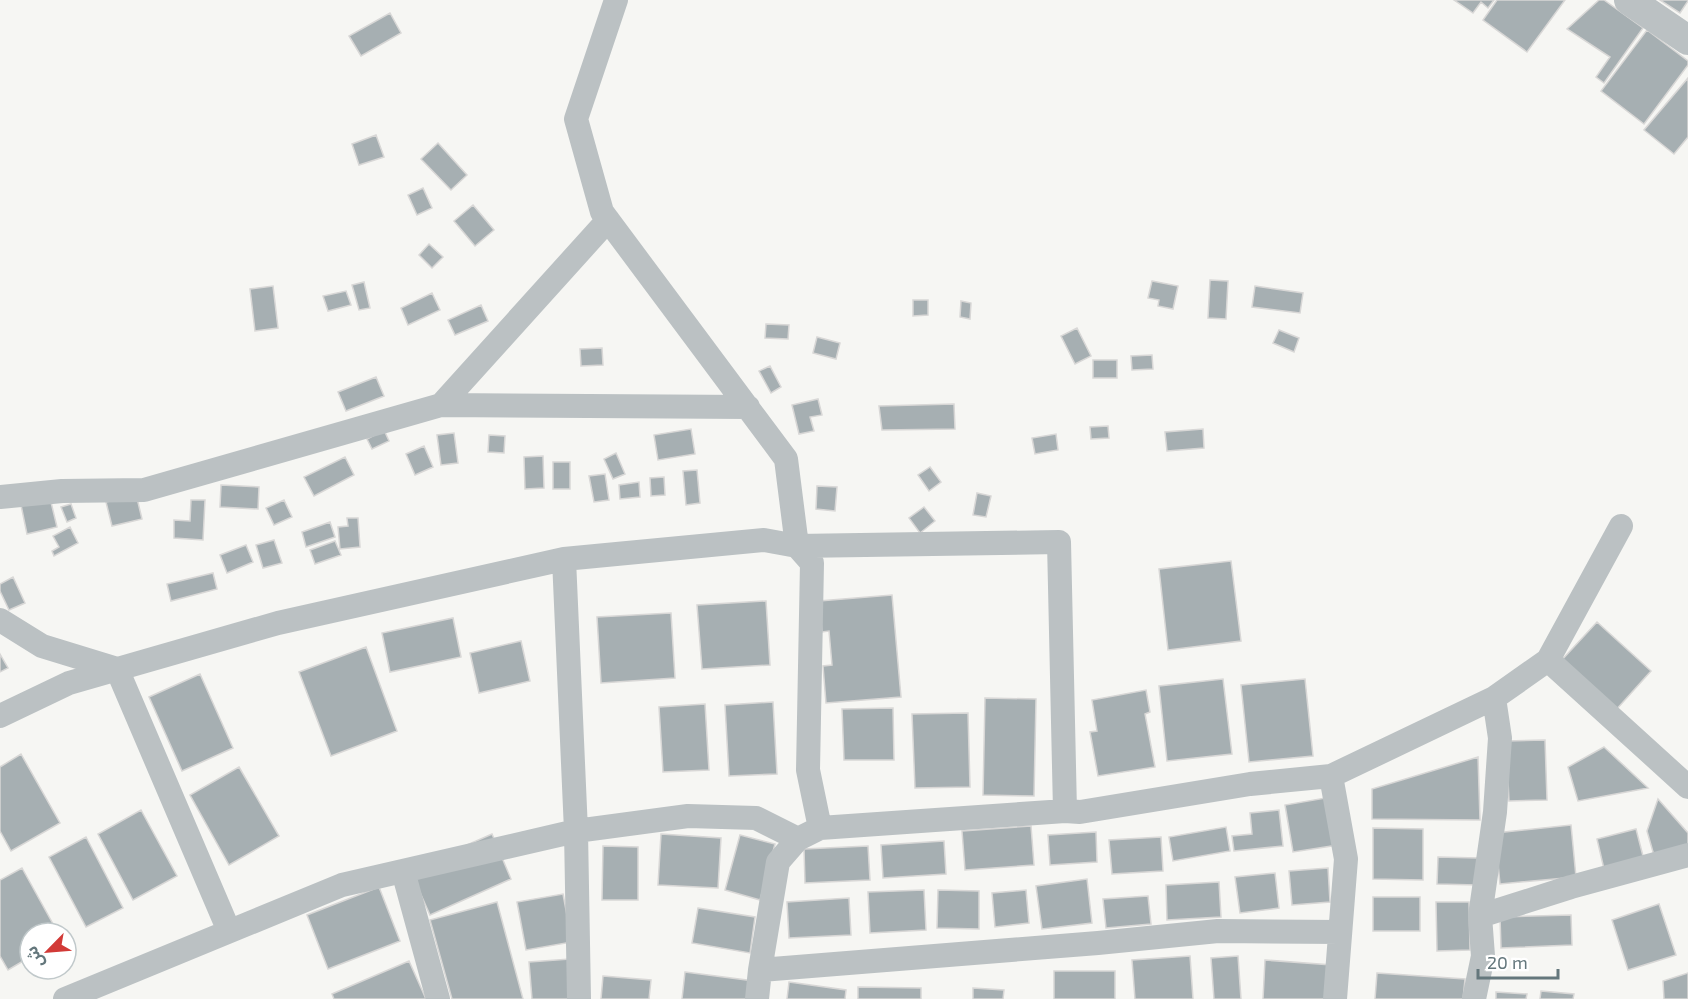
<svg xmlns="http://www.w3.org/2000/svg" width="1688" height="999" viewBox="0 0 1688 999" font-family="'Exo 2','Noto Sans Arabic',sans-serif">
	<rect width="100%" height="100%" fill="#f6f6f3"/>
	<path fill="#a6afb2" stroke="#d8d7d6" stroke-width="1.5" d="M1454,0H1494L1488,8L1481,2L1473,13Z
		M1497,0H1565L1527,52L1483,20Z
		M1599,0H1604L1643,28L1604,83L1596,77L1610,57L1567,29Z
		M1660,0H1688V1L1680,13Z
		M390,13L401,33L361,56L349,36Z
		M1647,30L1688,61V65L1644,124L1601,91Z
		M1688,78V137L1674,154L1644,130Z
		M376,135L384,157L359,165L352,144Z
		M438,143L467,175L451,190L421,159Z
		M423,188L432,208L417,215L408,195Z
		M473,205L494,230L475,246L454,221Z
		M429,244L443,257L432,268L419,255Z
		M1210,280L1228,281L1226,319L1208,318Z
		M1152,281L1178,286L1173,309L1158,306L1159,300L1148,298Z
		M364,282L370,308L359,310L352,285Z
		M273,286L278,328L255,331L250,289Z
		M1255,286L1303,293L1300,313L1252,307Z
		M346,291L351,305L328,311L323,296Z
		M432,293L440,310L408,325L401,308Z
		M913,300H928V315L913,316Z
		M961,301L971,303L970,319L960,317Z
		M481,305L488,321L455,335L448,320Z
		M766,324L789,325L788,339L765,338Z
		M1077,328L1091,356L1075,364L1061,336Z
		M1279,330L1299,338L1294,352L1273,343Z
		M817,337L840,343L836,359L813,353Z
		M602,348L603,365L581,366L580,349Z
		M1152,355L1153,369L1132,370L1131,356Z
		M1093,360H1117V378H1093Z
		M770,366L781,387L771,393L759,371Z
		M376,377L384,396L346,411L338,392Z
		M818,399L822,415L810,417L814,431L799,434L792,405Z
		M954,404L955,429L882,430L879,406Z
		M1108,426L1109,438L1091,439L1090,427Z
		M691,429L695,454L658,460L654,435Z
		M1203,429L1204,448L1167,451L1165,432Z
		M384,430L389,441L372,449L367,439Z
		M454,433L458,463L441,465L437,435Z
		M1056,434L1058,450L1035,454L1032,438Z
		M489,435L505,436L504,453L488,452Z
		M424,446L433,467L415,475L406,454Z
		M616,453L625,474L613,479L604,459Z
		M543,456L544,488L525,489L524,457Z
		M345,457L354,475L314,496L304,477Z
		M553,462H570V489H553Z
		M930,467L941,482L929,491L918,475Z
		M697,470L700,503L686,505L683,471Z
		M605,474L609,500L594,502L589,476Z
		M664,477L665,495L651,496L650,478Z
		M639,482L640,497L620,499L619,485Z
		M221,485L259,487L258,509L220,507Z
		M817,486L837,487L835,511L816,509Z
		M977,493L991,496L986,517L973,515Z
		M136,494L142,519L112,526L106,502Z
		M50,498L57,527L27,534L21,505Z
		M191,500H205L203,540L174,538V520L190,521Z
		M284,500L292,517L274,525L266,508Z
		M71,504L76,518L67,522L61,507Z
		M924,507L935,521L920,533L909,518Z
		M347,518H358L360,547L340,549L338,527L348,526Z
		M330,522L335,537L306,547L302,532Z
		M70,527L78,543L54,556L52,551L59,547L53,536Z
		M274,540L282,563L263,568L256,545Z
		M335,541L341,555L315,564L310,550Z
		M246,545L253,562L227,573L220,555Z
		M1231,561L1241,641L1168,650L1159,569Z
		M213,573L217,589L171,601L167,584Z
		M13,577L25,603L9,610L0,591V584Z
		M892,595L901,697L826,703L823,666L832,665L829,631L822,632L819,601Z
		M766,601L770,665L702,669L697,605Z
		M671,613L675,678L601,683L597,617Z
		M453,618L461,657L390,672L382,633Z
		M1597,622L1651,671L1615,711L1560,662Z
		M521,641L530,681L479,693L470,653Z
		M366,647L397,731L331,756L299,672Z
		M0,654L8,668L0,672Z
		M200,674L233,748L182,771L149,697Z
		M1223,679L1232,754L1167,761L1159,686Z
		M1305,679L1313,756L1249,762L1241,685Z
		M1146,690L1150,712L1145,714L1155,767L1098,776L1090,732L1097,731L1092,700Z
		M985,698L1036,699L1034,796L983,795Z
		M773,702L777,774L729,776L725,705Z
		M705,704L709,770L663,772L659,707Z
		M893,708L894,760H844L842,709Z
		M968,713L970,787L915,788L912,714Z
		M1545,740L1547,800L1509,801L1506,741Z
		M1604,747L1648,788L1578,801L1568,767Z
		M21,754L60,823L11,851L0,831V767Z
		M1478,757L1480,820L1372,819V789Z
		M239,767L279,836L229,865L190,795Z
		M1331,797L1338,845L1293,852L1285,805Z
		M1658,799L1688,833V847L1655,859L1647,831Z
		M141,810L177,876L133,900L98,834Z
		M1279,810L1283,846L1234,851L1232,836L1252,834L1250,813Z
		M1571,825L1576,877L1500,884L1495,833Z
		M1031,826L1034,865L965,870L962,831Z
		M1226,827L1230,851L1173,861L1169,837Z
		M1373,828L1423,829V880L1373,879Z
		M1636,829L1644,860L1604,869L1597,839Z
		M1096,832L1097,862L1050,865L1048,835Z
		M492,834L511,879L430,915L410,870Z
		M661,834L721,838L718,888L658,885Z
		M740,835L775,844L760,900L725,890Z
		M86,837L123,908L86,927L49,857Z
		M1161,837L1163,871L1112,874L1109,840Z
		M944,841L946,874L883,878L881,845Z
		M603,846L638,847V900H602Z
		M868,846L870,880L805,883L804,849Z
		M1438,857L1478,858L1477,885L1437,884Z
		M22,868L58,933H30V957L8,970L0,956V880Z
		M1328,868L1330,902L1292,905L1289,871Z
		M1275,873L1279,908L1240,913L1235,877Z
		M1087,879L1092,923L1042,929L1036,886Z
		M1219,882L1221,917L1167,920L1166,885Z
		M379,887L400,941L328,969L307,915Z
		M924,890L926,930L870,933L868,892Z
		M938,890L979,891V929L937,928Z
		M1026,890L1029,923L995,927L992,893Z
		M563,894L572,942L526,950L517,902Z
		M1148,896L1151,924L1106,928L1103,899Z
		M1373,897H1420V931H1373Z
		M849,898L851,935L789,938L787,902Z
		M497,902L523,999H452L430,920Z
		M1436,902H1469L1470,950L1437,951Z
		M1659,904L1676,955L1628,970L1612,920Z
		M698,908L755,917L750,953L692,943Z
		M1571,915L1572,945L1501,948L1500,917Z
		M1190,956L1193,999H1135L1132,960Z
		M1238,956L1241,999H1214L1211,958Z
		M570,959L573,999H532L529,962Z
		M1265,960L1332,965L1330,999H1263Z
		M409,961L426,999H334L332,994Z
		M1054,971H1115V999H1054Z
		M685,972L754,981L752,999H682Z
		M1377,973L1465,979L1463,999H1375Z
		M1688,973V999H1664L1663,981Z
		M603,976L651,980L649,999H601Z
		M789,982L846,990L845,999H787Z
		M858,987L921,988V999H858Z
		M973,988L1004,990L1003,999H973Z
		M1541,991L1574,994L1573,999H1540Z
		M1496,992L1527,994L1526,999H1496Z"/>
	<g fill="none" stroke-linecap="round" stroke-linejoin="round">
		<path stroke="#bbc1c3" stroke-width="24" d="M616,0L576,119L602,212L786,459L797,546L1059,542L1065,811
			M441,405L608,220
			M0,497L62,491L144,490L441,405L748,407
			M564,559L576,831L579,999
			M0,620L42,646L117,669L229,931
			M1548,660L1688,787
			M0,716L69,683L278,623L564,559L764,540L797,546L812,563L808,770L820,828
			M1331,776L1346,859L1335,999
			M403,871L438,999
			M1480,916L1571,887L1688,855
			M760,970L1098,943L1218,931L1340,932
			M65,999L342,885L576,831L688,816L756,818L798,839
			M757,999L760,970L778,862L798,839L820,828L1065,811L1080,812L1250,784L1331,776L1494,698L1548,660L1621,526
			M1474,999L1483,956L1480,916L1495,812L1500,738L1494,698"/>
		<path stroke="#bbc1c3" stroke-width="30" d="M1629,0L1688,40"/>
	</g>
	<g transform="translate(48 951) rotate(245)"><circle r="28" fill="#ffffff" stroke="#c1c9cb" stroke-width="1.5"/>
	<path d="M0-4.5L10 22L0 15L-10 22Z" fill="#d23a37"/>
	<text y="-9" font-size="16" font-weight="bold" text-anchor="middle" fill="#64777c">ش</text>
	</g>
	<path d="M1478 969v9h80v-9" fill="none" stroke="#64777c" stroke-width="3"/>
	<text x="1487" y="969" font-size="18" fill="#64777c" stroke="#ffffff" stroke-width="4.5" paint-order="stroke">20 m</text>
</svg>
